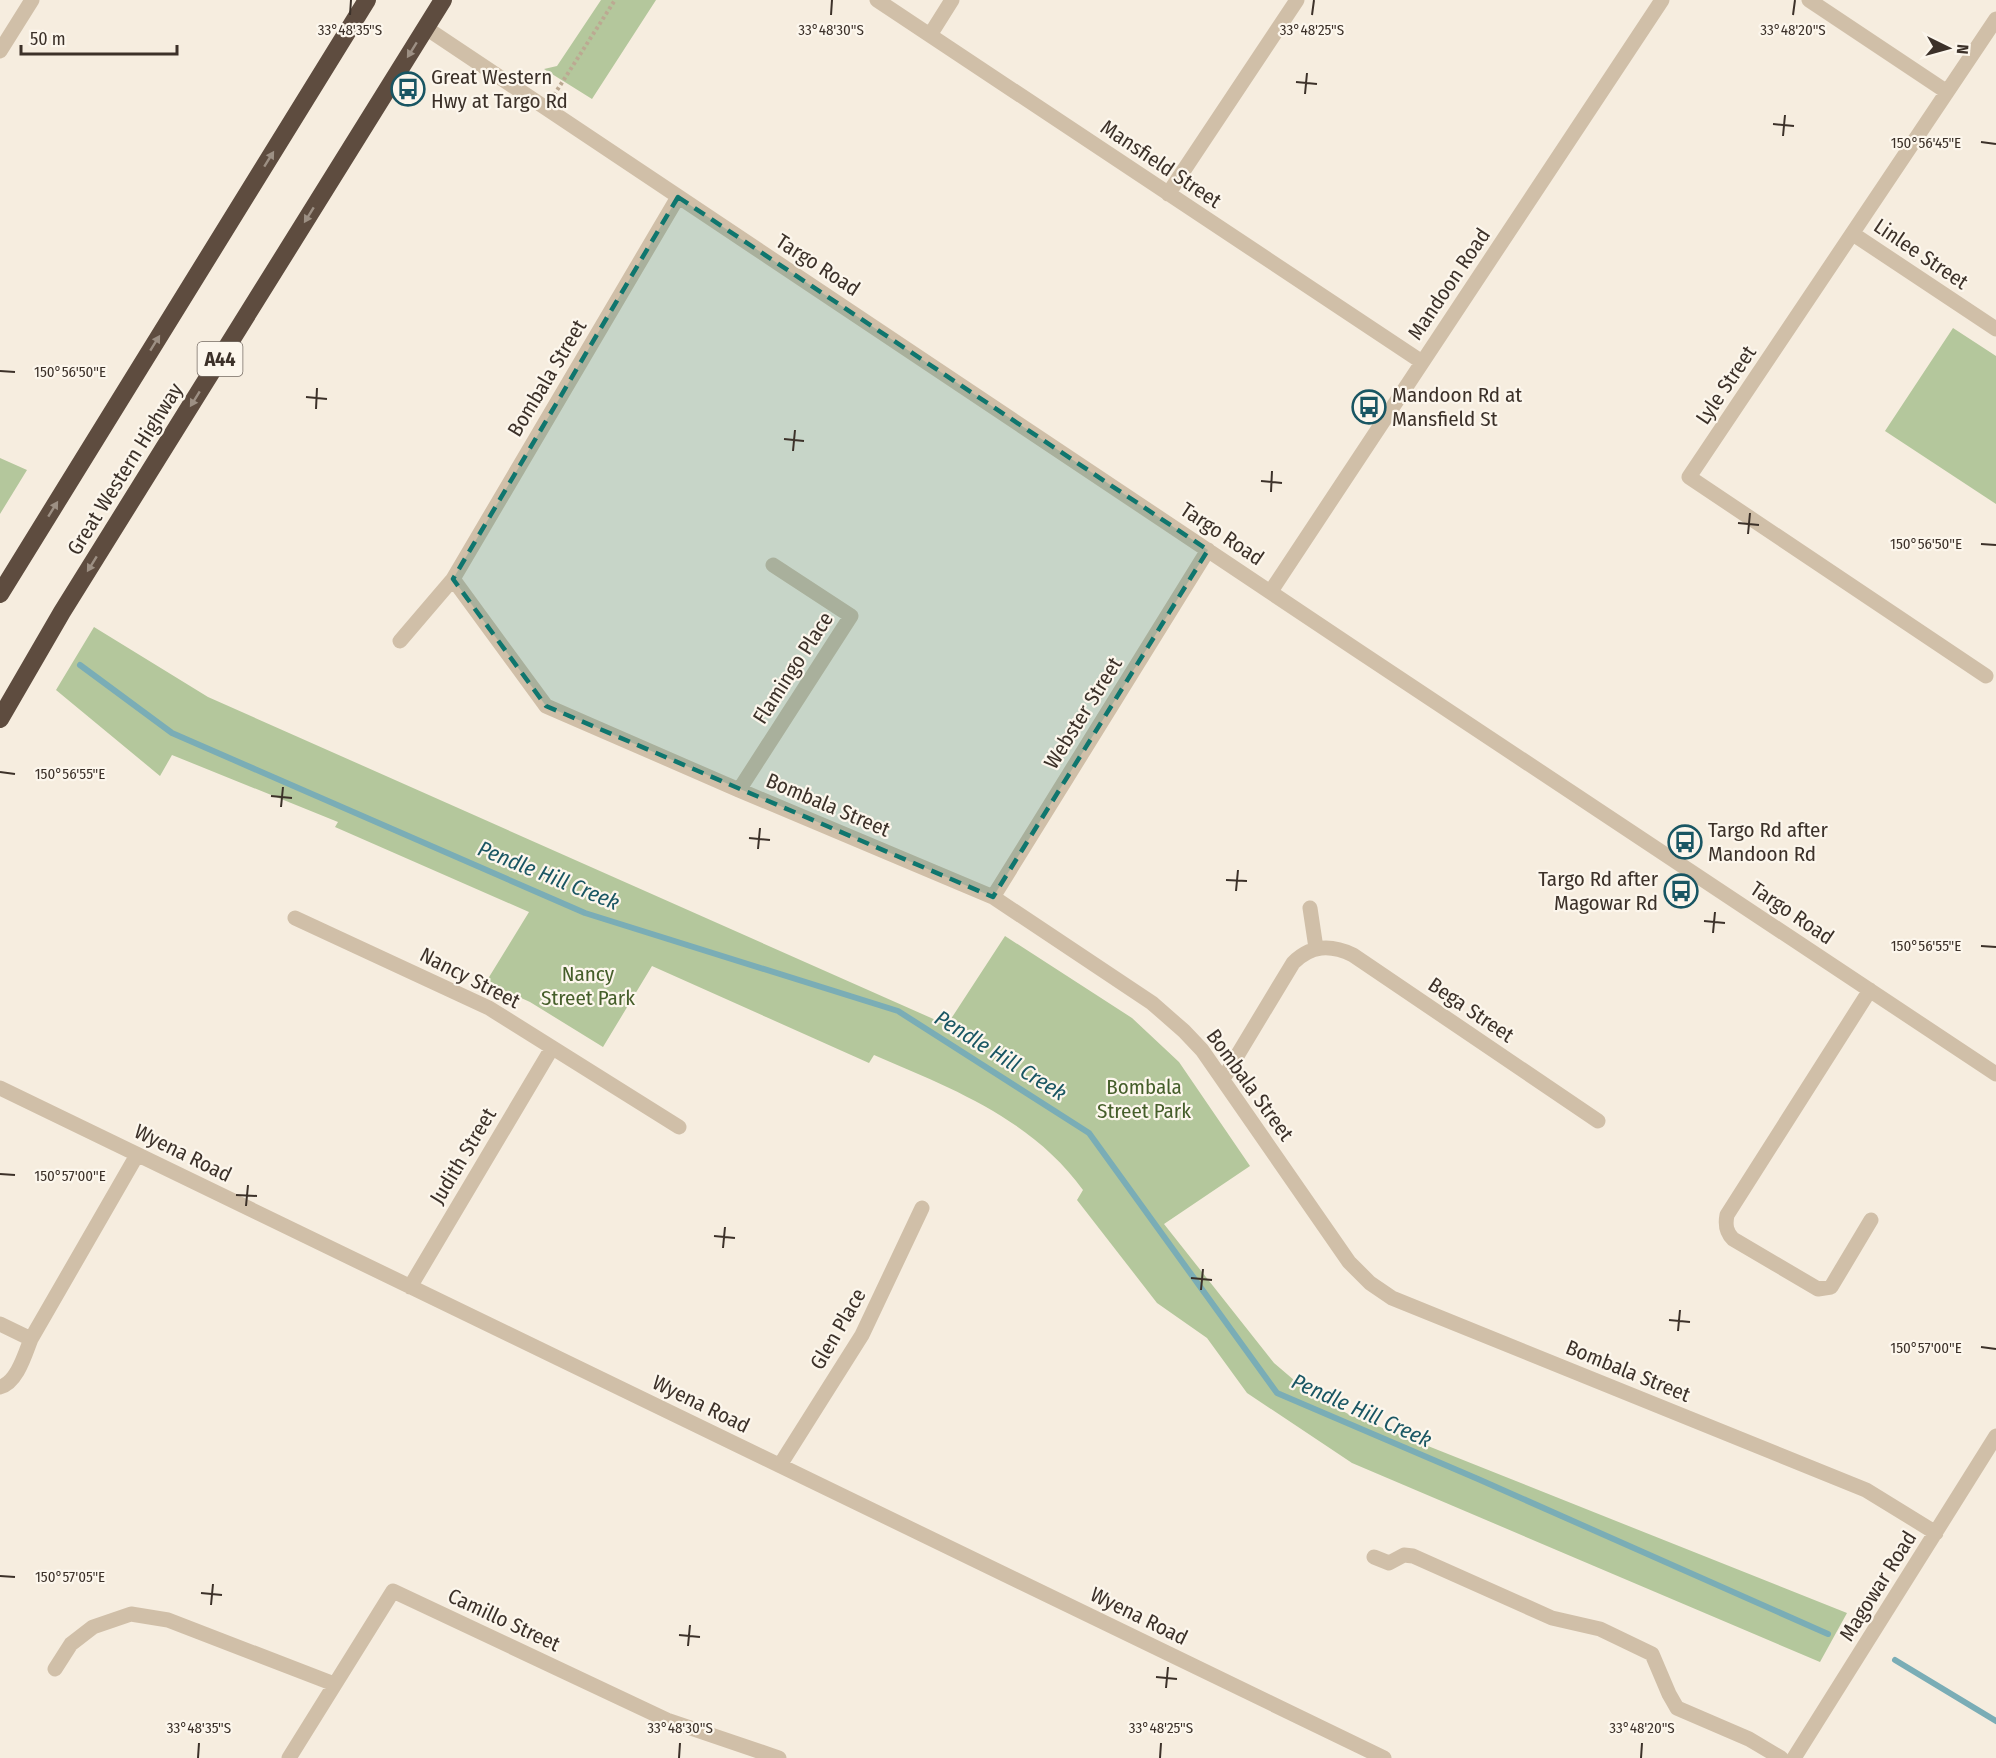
<svg xmlns="http://www.w3.org/2000/svg" width="1996" height="1758" viewBox="0 0 1996 1758" font-family="'Fira Sans Condensed',sans-serif">
	<rect width="100%" height="100%" fill="#f6eddf"/>
	<path fill="#b4c79c" d="M601,0H656L592,99L544,69L557,66Z
		M1953,328L1996,356V504L1885,431Z
		M0,458L27,470L0,514Z
		M94,627L208,697L947,1025L1005,936L1132,1018L1179,1062L1250,1166L1164,1224L1274,1363L1308,1392L1350,1415L1847,1613L1820,1662L1352,1463L1247,1393L1207,1338L1157,1303L1077,1200L1083,1190C1032,1119 951,1088 874,1055L869,1063L652,966L603,1047L530,1002L486,982L529,912L335,827L338,822L172,755L160,776L56,690Z"/>
	<g fill="none" stroke-linecap="round" stroke-linejoin="round">
		<path stroke="#7aadb6" stroke-width="6" d="M80,665L172,733L585,913L898,1011L1089,1133L1277,1393L1478,1479L1828,1634
			M1895,1660L1996,1721"/>
		<path stroke="#bca992" stroke-width="4" stroke-dasharray="3 3" stroke-linecap="butt" d="M554,95L615,0"/>
		<path stroke="#d0bfa8" stroke-width="15" d="M877,0L1422,362
			M1809,0L1947,92
			M426,28L1357,650L1996,1074
			M930,35L952,0
			M0,51L32,0
			M1168,194L1297,0
			M1853,234L1996,329
			M453,579L546,706L739,790L993,897L1152,1003L1184,1031L1202,1050L1349,1262L1370,1283L1392,1298L1866,1490L1936,1533
			M1271,591L1662,0
			M400,641L453,579L678,197
			M1986,676L1689,477L1996,19
			M739,790L851,616L773,565
			M993,897L1208,550
			M1310,908L1316,948
			M295,918L489,1008L679,1127
			M1870,990L1727,1215C1725,1225 1726,1232 1733,1239L1818,1289L1831,1287L1871,1220
			M1223,1079L1293,963C1311,945 1330,944 1353,955L1598,1121
			M0,1088L1384,1758
			M410,1287L552,1048
			M0,1324L31,1339
			M0,1387C17,1383 25,1354 31,1339L137,1155
			M780,1465L862,1335L922,1208
			M1374,1557L1389,1563L1404,1555L1413,1556L1552,1618L1600,1629L1652,1654L1669,1694L1677,1708L1749,1739L1781,1758
			M55,1669L71,1644L93,1627L131,1614L168,1620L334,1684
			M289,1758L393,1591L667,1720L779,1758
			M1794,1758L1996,1436"/>
		<path stroke="#5e4c3f" stroke-width="18" d="M0,594L367,0
			M0,719L62,612L443,0"/>
	</g>
	<defs><path id="oneway-solid" d="M-6-.8H1V-3.2L6.5 0L1 3.2V.8H-6Z" transform="scale(1.5)"/></defs>
	<g fill="#9d9084">
		<use href="#oneway-solid" transform="translate(412 50) rotate(122)"/>
		<use href="#oneway-solid" transform="translate(269 159) rotate(-58)"/>
		<use href="#oneway-solid" transform="translate(309 215) rotate(122)"/>
		<use href="#oneway-solid" transform="translate(155 343) rotate(-58)"/>
		<use href="#oneway-solid" transform="translate(195 399) rotate(122)"/>
		<use href="#oneway-solid" transform="translate(53 509) rotate(-58)"/>
		<use href="#oneway-solid" transform="translate(92 564) rotate(122)"/>
	</g>
	<path fill="#0f766e" fill-opacity="0.2" stroke="#0f766e" stroke-width="4.5" stroke-dasharray="12 8" stroke-linejoin="round" d="M678,197L1208,550L993,897L546,706L453,579Z"/>
	<path fill="none" stroke="#3c3129" stroke-width="2" d="M350,15L351,0M831,15L832,0M1312,15L1314,0M1793,15L1795,0M1296,82L1317,84M1305,94L1307,73M1773,124L1794,126M1783,136L1785,115M1981,142L1996,144M0,371L15,372M306,397L327,399M316,409L317,388M784,439L804,441M793,451L795,430M1261,481L1282,483M1271,492L1272,471M1738,523L1759,525M1748,534L1750,513M1981,544L1996,545M0,772L15,774M271,796L292,798M281,807L283,787M749,838L770,840M758,849L760,828M1226,880L1247,881M1236,891L1238,870M1704,921L1725,923M1713,933L1715,912M1981,946L1996,947M0,1174L15,1175M236,1195L257,1196M246,1206L248,1185M714,1236L735,1238M723,1248L725,1227M1191,1278L1212,1280M1201,1290L1203,1269M1669,1320L1690,1322M1678,1331L1680,1310M1981,1347L1996,1349M0,1576L15,1577M201,1593L222,1595M211,1605L213,1584M679,1635L700,1637M688,1646L690,1625M1156,1677L1177,1679M1166,1688L1168,1667M198,1758L199,1743M679,1758L680,1743M1160,1758L1161,1743M1641,1758L1642,1743"/>
	<defs>
		<g id="bus-ring" transform="scale(1.725)"><circle r="9.5" fill="#fcf6ec" stroke="#195663" stroke-width="1.5"/><path d="M-5-6H5V4H4V6H2V4H-2V6H-4V4H-5ZM-3.5-4V0h7V-4ZM-3.5 1.2v1.5H-2V1.2ZM2 1.2v1.5H3.5V1.2Z" fill="#195663"/></g>
	</defs>
	<g fill-rule="evenodd">
		<use href="#bus-ring" x="408" y="89"/>
		<use href="#bus-ring" x="1369" y="407"/>
		<use href="#bus-ring" x="1685" y="842"/>
		<use href="#bus-ring" x="1681" y="891"/>
	</g>
	<g text-anchor="middle" stroke-width="4.5" stroke-linejoin="round" paint-order="stroke">
		<rect fill="#fcf6ec" stroke="#766c64" stroke-width="1.5" x="197.5" y="342" width="45" height="34" rx="4.5"/>
		<g font-size="20" font-weight="bold" fill="#3c3129">
			<text x="220" y="366">A44</text>
		</g>
		<g font-size="21" fill="#3c3129" stroke="#fcf6ec" text-anchor="start">
			<text x="431" y="84">Great Western<tspan x="431" dy="24">Hwy at Targo Rd</tspan></text>
			<text x="1392" y="402">Mandoon Rd at<tspan x="1392" dy="24">Mansfield St</tspan></text>
			<text x="1708" y="837">Targo Rd after<tspan x="1708" dy="24">Mandoon Rd</tspan></text>
			<text x="1658" y="886" text-anchor="end">Targo Rd after<tspan x="1658" dy="24">Magowar Rd</tspan></text>
		</g>
		<g font-size="21" fill="#3c3129" stroke="#fcf6ec">
			<text transform="translate(1161 164) rotate(34)" y="7">Mansfield Street</text>
			<text transform="translate(1921 254) rotate(34)" y="7">Linlee Street</text>
			<text transform="translate(818 265) rotate(33)" y="7">Targo Road</text>
			<text transform="translate(1449 284) rotate(-56)" y="7">Mandoon Road</text>
			<text transform="translate(547 378) rotate(-59)" y="7">Bombala Street</text>
			<text transform="translate(1726 385) rotate(-56)" y="7">Lyle Street</text>
			<text transform="translate(125 469) rotate(-58)" y="7">Great Western Highway</text>
			<text transform="translate(1222 534) rotate(34)" y="7">Targo Road</text>
			<text transform="translate(793 668) rotate(-57)" y="7">Flamingo Place</text>
			<text transform="translate(1083 713) rotate(-58)" y="7">Webster Street</text>
			<text transform="translate(828 805) rotate(23)" y="7">Bombala Street</text>
			<text transform="translate(1792 913) rotate(34)" y="7">Targo Road</text>
			<text transform="translate(470 978) rotate(27)" y="7">Nancy Street</text>
			<text transform="translate(1471 1010) rotate(34)" y="7">Bega Street</text>
			<text transform="translate(1250 1085) rotate(54)" y="7">Bombala Street</text>
			<text transform="translate(183 1153) rotate(26)" y="7">Wyena Road</text>
			<text transform="translate(463 1156) rotate(-59)" y="7">Judith Street</text>
			<text transform="translate(838 1329) rotate(-60)" y="7">Glen Place</text>
			<text transform="translate(1628 1371) rotate(22)" y="7">Bombala Street</text>
			<text transform="translate(701 1404) rotate(26)" y="7">Wyena Road</text>
			<text transform="translate(1878 1586) rotate(-58)" y="7">Magowar Road</text>
			<text transform="translate(1139 1616) rotate(26)" y="7">Wyena Road</text>
			<text transform="translate(504 1620) rotate(25)" y="7">Camillo Street</text>
		</g>
		<g font-size="21" fill="#455e2a" stroke="#fcf6ec">
			<text x="588" y="981">Nancy<tspan x="588" dy="24">Street Park</tspan></text>
			<text x="1144" y="1094">Bombala<tspan x="1144" dy="24">Street Park</tspan></text>
		</g>
		<g font-size="22" font-style="italic" fill="#195663" stroke="#fcf6ec">
			<text transform="translate(549 875) rotate(22)" y="8">Pendle Hill Creek</text>
			<text transform="translate(1001 1055) rotate(32)" y="8">Pendle Hill Creek</text>
			<text transform="translate(1362 1410) rotate(24)" y="8">Pendle Hill Creek</text>
		</g>
	</g>
	<g font-size="15" text-anchor="middle" fill="#3c3129" stroke="#fcf6ec" stroke-width="4.5" stroke-linejoin="round" paint-order="stroke">
		<text x="350" y="35">33°48'35"S</text>
		<text x="831" y="35">33°48'30"S</text>
		<text x="1312" y="35">33°48'25"S</text>
		<text x="1793" y="35">33°48'20"S</text>
		<text x="1926" y="148">150°56'45"E</text>
		<text x="70" y="377">150°56'50"E</text>
		<text x="1926" y="549">150°56'50"E</text>
		<text x="70" y="779">150°56'55"E</text>
		<text x="1926" y="951">150°56'55"E</text>
		<text x="70" y="1181">150°57'00"E</text>
		<text x="1926" y="1353">150°57'00"E</text>
		<text x="70" y="1582">150°57'05"E</text>
		<text x="199" y="1733">33°48'35"S</text>
		<text x="680" y="1733">33°48'30"S</text>
		<text x="1161" y="1733">33°48'25"S</text>
		<text x="1642" y="1733">33°48'20"S</text>
	</g>
	<g transform="translate(1948 48) rotate(95)" stroke="#fcf6ec" stroke-width="4.5" paint-order="stroke">
	<path d="M0-4.5L10 22L0 15L-10 22Z" fill="#3c3129"/>
	<text y="-9" font-size="16" font-weight="bold" text-anchor="middle" fill="#3c3129">N</text>
	</g>
	<path d="M21 45v9h156v-9" fill="none" stroke="#3c3129" stroke-width="3"/>
	<text x="30" y="45" font-size="18" fill="#3c3129" stroke="#fcf6ec" stroke-width="4.5" paint-order="stroke">50 m</text>
</svg>
